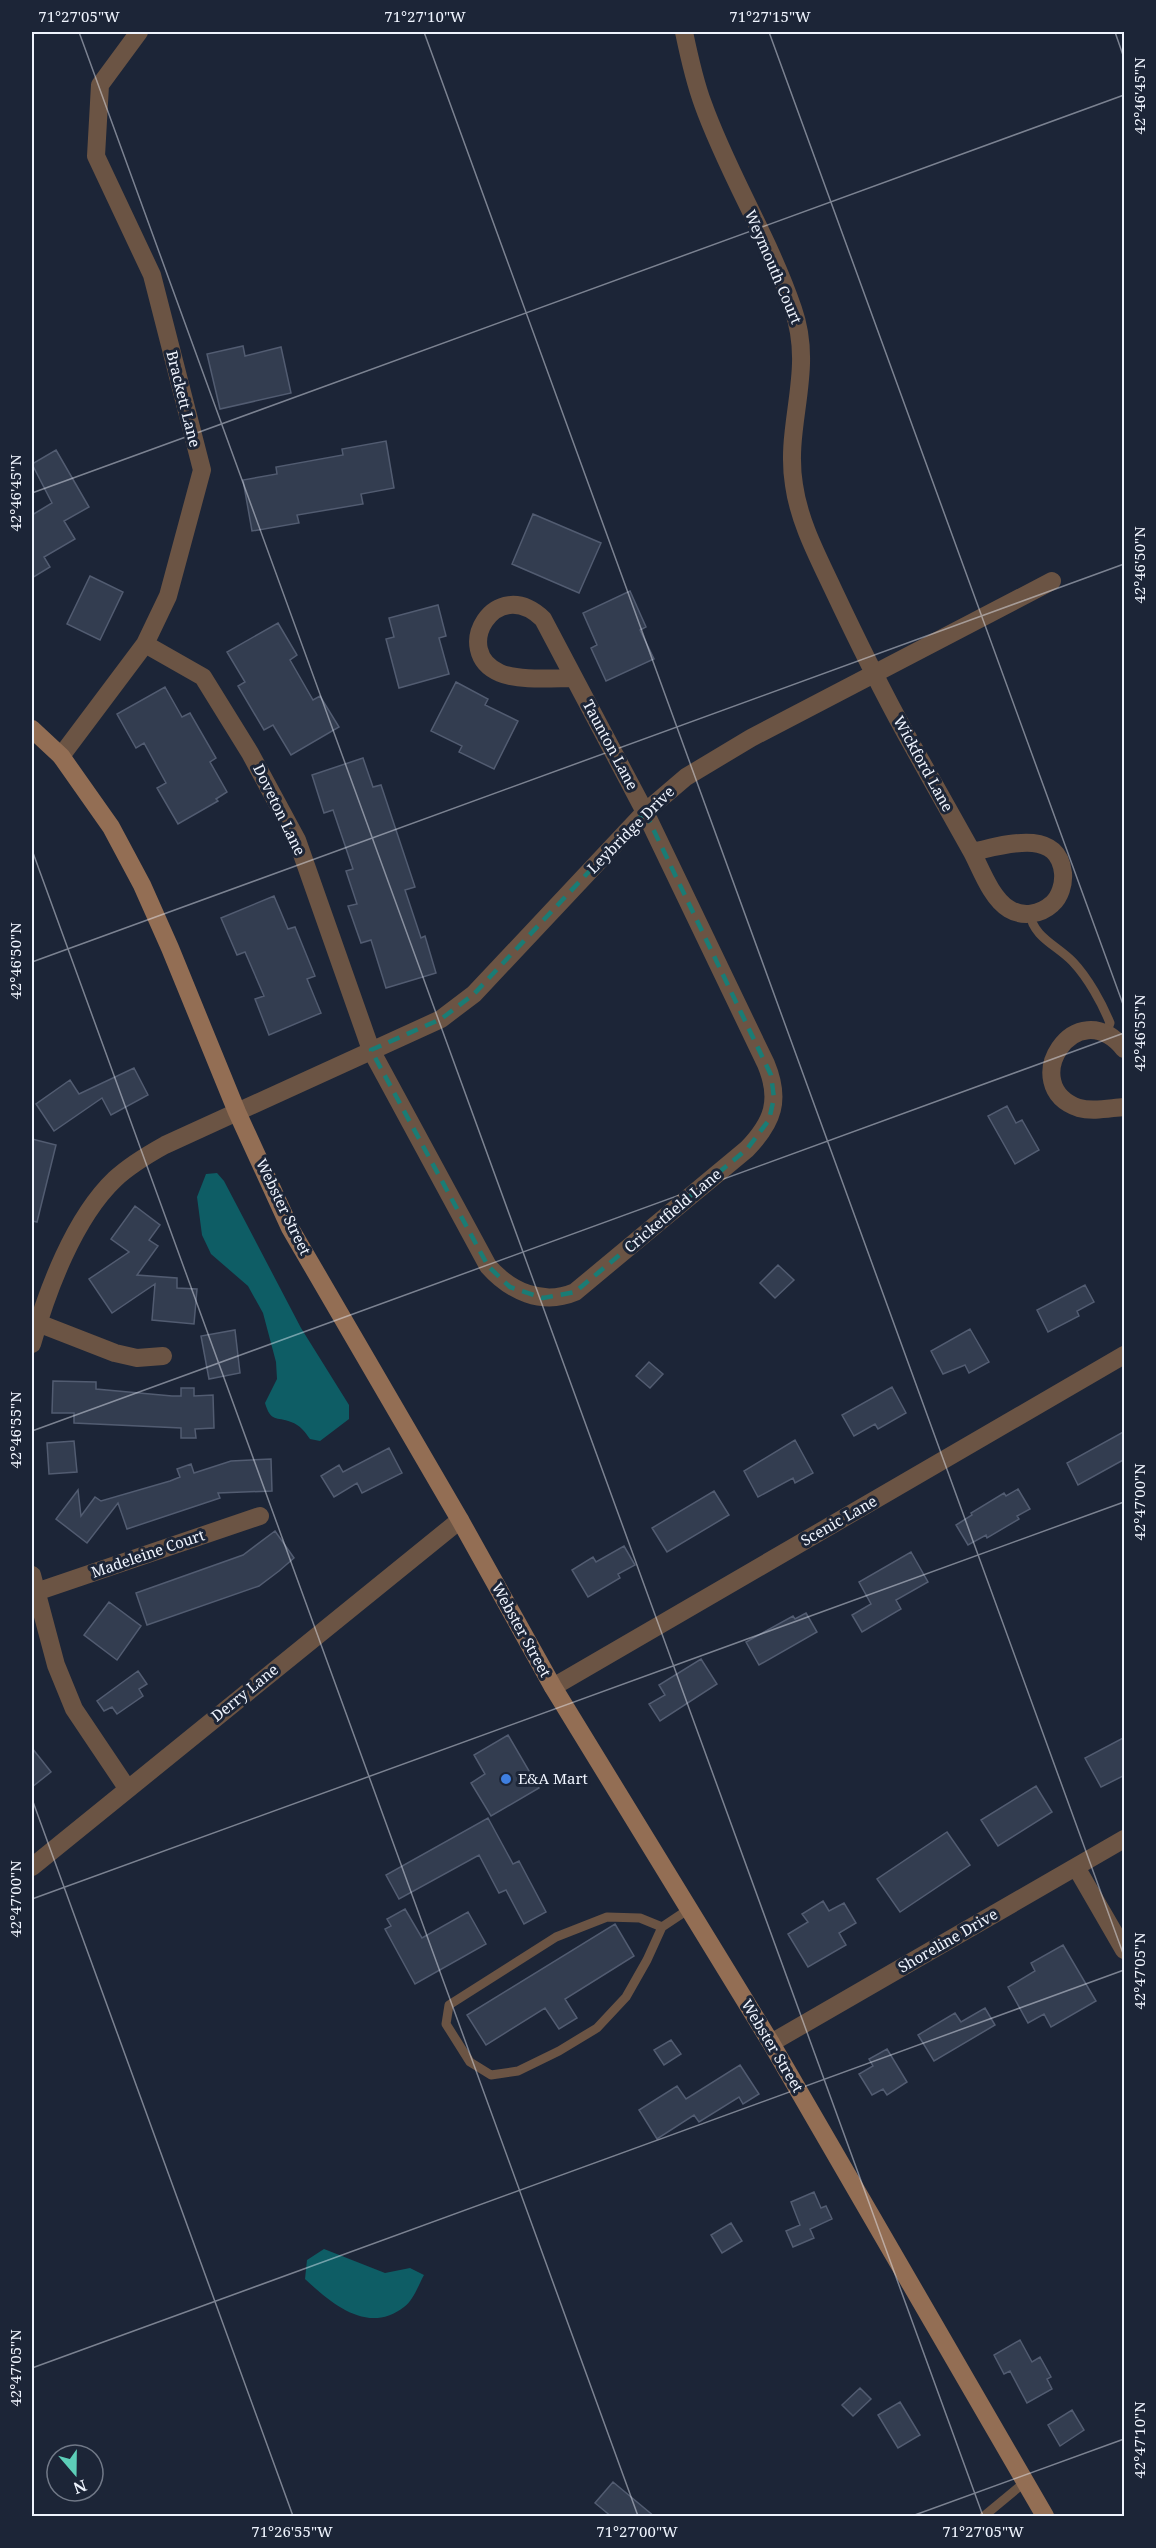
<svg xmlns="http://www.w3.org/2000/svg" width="1156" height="2548" viewBox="0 0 1156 2548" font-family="'Noto Serif',serif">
	<rect width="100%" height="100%" fill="#1c2537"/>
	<path fill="#0e5d65" d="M217,1173L224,1181L301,1328L349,1405V1419L320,1441L310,1439C305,1432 300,1425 291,1422C276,1416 271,1423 265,1403L277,1379L276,1362L263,1313L248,1286L211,1254L202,1235L197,1197L206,1174Z
		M324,2249L385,2273L410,2268L424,2275C419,2284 413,2301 404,2307C368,2335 332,2304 305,2279L307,2260Z"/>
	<path fill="#333d50" stroke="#525c71" stroke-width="1.5" d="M243,346L245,356L281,347L291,393L220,409L207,354Z
		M386,441L394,488L361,494L363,504L297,515L299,523L252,531L243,480L277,474L276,467L343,455L342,449Z
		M56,450L89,507L64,521L75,539L44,557L50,567L32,578V515L52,503L32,464Z
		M533,514L601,543L579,593L512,564Z
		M90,576L123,592L100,640L67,624Z
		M630,591L646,627L640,630L654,659L606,681L591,648L597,645L583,613Z
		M438,605L446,636L439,638L449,674L399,688L386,639L394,637L389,618Z
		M278,623L297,655L290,660L313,700L320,696L339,727L291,755L273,725L264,730L238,686L245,682L227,652Z
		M456,682L488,699L485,705L518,721L494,769L459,752L462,746L431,731Z
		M165,687L182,717L190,713L216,758L210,762L227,792L216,799L218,801L178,824L157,788L166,783L144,743L136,748L117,714Z
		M363,758L373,787L381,785L415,887L405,890L421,938L425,936L436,973L386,988L371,940L361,943L348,906L357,904L346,871L353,869L333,810L324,813L312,775Z
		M274,896L288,929L295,927L315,976L307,979L321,1013L269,1035L255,999L264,996L245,952L237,955L221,918Z
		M134,1068L148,1095L111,1115L102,1098L54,1131L36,1104L70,1080L79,1094Z
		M1007,1106L1016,1123L1022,1120L1039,1150L1015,1164L988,1116Z
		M32,1139L56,1145L37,1222L32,1221Z
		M135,1206L160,1225L149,1240L158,1246L137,1275L177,1278V1288L197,1289L194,1324L152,1320L155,1284L112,1313L89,1279L129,1252L111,1239Z
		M778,1265L794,1280L775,1298L760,1283Z
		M1085,1285L1094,1302L1077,1311L1079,1316L1048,1332L1037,1310Z
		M970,1329L989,1362L969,1373L965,1365L943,1374L931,1351Z
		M235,1330L240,1373L209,1379L201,1336Z
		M649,1362L663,1374L650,1388L636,1376Z
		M53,1381L96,1382V1389L172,1396H181V1388H194V1396L213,1395L214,1428L195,1429L196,1438H181V1428L74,1423V1413H52Z
		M892,1387L906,1413L878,1429L875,1424L854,1436L842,1415Z
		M1125,1431V1459L1078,1485L1067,1463Z
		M795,1440L813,1473L795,1483L793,1478L758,1497L744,1471Z
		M74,1441L77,1472L49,1474L47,1443Z
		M389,1448L402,1473L362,1493L357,1483L334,1497L321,1476L339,1465L343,1472Z
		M271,1459L272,1491L218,1493L220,1498L127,1529L118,1503L87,1543L56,1519L78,1490L81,1516L95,1497L101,1501L170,1481L180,1477L177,1469L191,1464L194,1473L231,1461Z
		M1018,1489L1030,1509L1017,1516L1019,1519L987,1538L986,1535L968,1545L956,1525L972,1515L971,1513L1004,1493L1006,1496Z
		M714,1491L729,1515L667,1552L652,1528Z
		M275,1531L294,1558L279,1571L259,1586L147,1625L136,1593L243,1555Z
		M624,1546L635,1565L618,1574L620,1578L588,1597L572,1570L593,1557L596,1562Z
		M911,1552L928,1582L896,1600L901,1609L862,1632L852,1615L871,1604L859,1582Z
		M109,1602L141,1626L117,1660L84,1635Z
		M806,1613L817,1632L759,1665L746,1642L793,1616L795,1619Z
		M701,1659L717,1684L660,1721L649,1704L665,1695L659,1685Z
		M138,1671L147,1684L139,1689L143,1696L117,1714L112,1707L104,1711L97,1701Z
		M508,1735L539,1788L491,1816L471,1783L485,1774L474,1755Z
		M1125,1737V1775L1101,1787L1085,1758Z
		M32,1748L51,1772L32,1787Z
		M1036,1786L1052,1812L998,1846L981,1820Z
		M488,1818L513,1864L519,1861L546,1912L524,1924L506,1890L499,1893L479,1855L399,1899L386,1875Z
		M947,1832L970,1865L900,1912L877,1879Z
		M823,1901L829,1911L844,1903L856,1923L839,1933L846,1945L808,1967L788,1934L808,1922L802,1914Z
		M405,1909L422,1938L468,1912L486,1944L415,1984L385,1929L391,1926L387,1919Z
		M615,1924L634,1956L565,1999L577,2018L559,2029L545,2008L486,2045L467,2015Z
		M1063,1945L1096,2001L1051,2027L1044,2014L1028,2023L1008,1987L1035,1971L1031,1963Z
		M985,2008L995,2025L934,2061L918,2035L955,2013L961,2022Z
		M671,2040L681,2054L664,2065L654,2050Z
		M887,2049L907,2082L887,2095L883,2089L872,2095L859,2074L873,2066L869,2059Z
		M740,2065L759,2094L743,2104L739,2097L699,2122L694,2115L657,2139L639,2110L677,2086L686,2099Z
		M814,2192L821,2208L826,2206L832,2219L810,2229L814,2238L793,2247L786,2231L800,2225L791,2202Z
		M731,2223L742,2241L722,2253L711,2235Z
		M1020,2340L1032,2362L1040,2357L1051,2377L1047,2379L1052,2389L1027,2403L1010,2371L1004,2374L994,2355Z
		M860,2388L871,2399L853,2416L842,2405Z
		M900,2402L920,2435L898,2448L878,2415Z
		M1072,2410L1084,2430L1060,2446L1048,2425Z
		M613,2482L655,2517H612L595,2503Z"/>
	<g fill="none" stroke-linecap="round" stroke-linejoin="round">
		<path stroke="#6b5444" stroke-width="9" d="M1030,914C1033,937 1058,946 1073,962C1088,978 1102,1003 1110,1023L1106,1033
			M662,1927L640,1918L607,1917L556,1937L449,2005L446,2024L470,2062L491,2075L518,2071L559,2051L597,2028L626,1997L647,1960L662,1927L689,1909
			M984,2516L1025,2482"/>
		<path stroke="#6b5444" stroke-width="18" d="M684,32C689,56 694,80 703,104C728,174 769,238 793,309C815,371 784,425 794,485C799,521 817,555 832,587C856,638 880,687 907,736C929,775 950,813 972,852C981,869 991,898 1009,909C1022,917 1040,915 1052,904C1060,897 1064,884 1063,873C1058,826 1001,846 972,852
			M145,644L203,677L250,753L297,840L371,1050L488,1266C510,1291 542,1306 575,1292L747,1149C773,1122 781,1100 766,1064L645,812L543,619C495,573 450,652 500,673C518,681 554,678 574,678
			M61,756L145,644L168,596L202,470L152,275L96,156L100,85L139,32
			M1124,1049C1076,990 1015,1086 1079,1108C1093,1112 1110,1108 1124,1107
			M38,1323L115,1353L137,1358L163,1356
			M32,1344C47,1291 74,1218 115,1179C130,1165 147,1155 165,1145L441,1019L474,994L645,812L686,777L751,738L1052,581
			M32,1575L56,1665L74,1709L127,1788
			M36,1592L260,1516
			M553,1687L1124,1355
			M32,1867L460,1520
			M1076,1867L1124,1950
			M771,2043L1124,1839"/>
		<path stroke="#936e54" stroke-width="18" d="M32,729L61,756L111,827L142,885L170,948L237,1112L290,1228L460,1520L553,1687L771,2043L1045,2516"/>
	</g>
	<path fill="none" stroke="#1a7c75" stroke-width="4.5" stroke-dasharray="12 8" stroke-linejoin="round" d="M645,812L771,1075L774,1098L769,1120L747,1149L575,1292L543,1298L510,1287L488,1266L371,1050L441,1019L474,994Z"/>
	<path fill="none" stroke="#eff4fe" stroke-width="1.5" stroke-opacity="0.45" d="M79,32L983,2516M424,32L1124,1956M769,32L1124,1007M1115,32L1124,58M32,493L1124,95M32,850L638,2516M32,962L1124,564M32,1431L1124,1033M32,1799L293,2516M32,1899L1124,1502M32,2368L1124,1970M912,2516L1124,2439"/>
	<circle fill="#3f7fe0" stroke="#1c2537" stroke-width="2" cx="506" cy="1779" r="6"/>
	<g text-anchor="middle" stroke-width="6" stroke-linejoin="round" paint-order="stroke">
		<g font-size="15" fill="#eff4fe" stroke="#1c2537">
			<text transform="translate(773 267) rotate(67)" y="5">Weymouth Court</text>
			<text transform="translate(183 399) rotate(76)" y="5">Brackett Lane</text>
			<text transform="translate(610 745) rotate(62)" y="5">Taunton Lane</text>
			<text transform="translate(923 764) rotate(61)" y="5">Wickford Lane</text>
			<text transform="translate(279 810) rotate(64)" y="5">Doveton Lane</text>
			<text transform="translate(631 830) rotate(-45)" y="5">Leybridge Drive</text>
			<text transform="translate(283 1207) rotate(64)" y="5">Webster Street</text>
			<text transform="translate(673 1211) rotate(-40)" y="5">Cricketfield Lane</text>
			<text transform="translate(839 1521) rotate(-30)" y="5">Scenic Lane</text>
			<text transform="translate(148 1554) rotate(-19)" y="5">Madeleine Court</text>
			<text transform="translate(521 1630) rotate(61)" y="5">Webster Street</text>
			<text transform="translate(245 1693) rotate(-39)" y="5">Derry Lane</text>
			<text transform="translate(948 1941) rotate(-30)" y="5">Shoreline Drive</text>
			<text transform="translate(772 2046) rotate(59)" y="5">Webster Street</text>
		</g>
		<g font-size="15" fill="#eff4fe" stroke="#1c2537" text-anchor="start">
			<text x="518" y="1784">E&amp;A Mart</text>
		</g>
	</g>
	<rect width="1156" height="2548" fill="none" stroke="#1c2537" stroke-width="66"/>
	<g transform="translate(75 2473) rotate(160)"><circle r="28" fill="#1c2537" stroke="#707887" stroke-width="1.5"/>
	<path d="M0-4.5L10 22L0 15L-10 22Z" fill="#5dceb8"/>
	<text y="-9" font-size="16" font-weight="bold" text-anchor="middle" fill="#eff4fe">N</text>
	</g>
	<rect x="33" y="33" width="1090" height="2482" fill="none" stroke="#eff4fe" stroke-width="2"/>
	<g font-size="15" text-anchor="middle" fill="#eff4fe">
		<text x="79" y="22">71°27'05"W</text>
		<text x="425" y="22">71°27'10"W</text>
		<text x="770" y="22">71°27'15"W</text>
		<text transform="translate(1140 96) rotate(-90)" y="5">42°46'45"N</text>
		<text transform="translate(16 493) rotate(-90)" y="5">42°46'45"N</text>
		<text transform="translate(1140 565) rotate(-90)" y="5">42°46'50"N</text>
		<text transform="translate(16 961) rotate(-90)" y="5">42°46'50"N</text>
		<text transform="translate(1140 1033) rotate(-90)" y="5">42°46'55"N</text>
		<text transform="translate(16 1430) rotate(-90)" y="5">42°46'55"N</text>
		<text transform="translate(1140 1502) rotate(-90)" y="5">42°47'00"N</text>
		<text transform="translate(16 1899) rotate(-90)" y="5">42°47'00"N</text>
		<text transform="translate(1140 1971) rotate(-90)" y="5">42°47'05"N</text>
		<text transform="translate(16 2368) rotate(-90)" y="5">42°47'05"N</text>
		<text transform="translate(1140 2440) rotate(-90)" y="5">42°47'10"N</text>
		<text x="292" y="2537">71°26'55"W</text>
		<text x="637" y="2537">71°27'00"W</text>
		<text x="983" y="2537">71°27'05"W</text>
	</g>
</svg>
